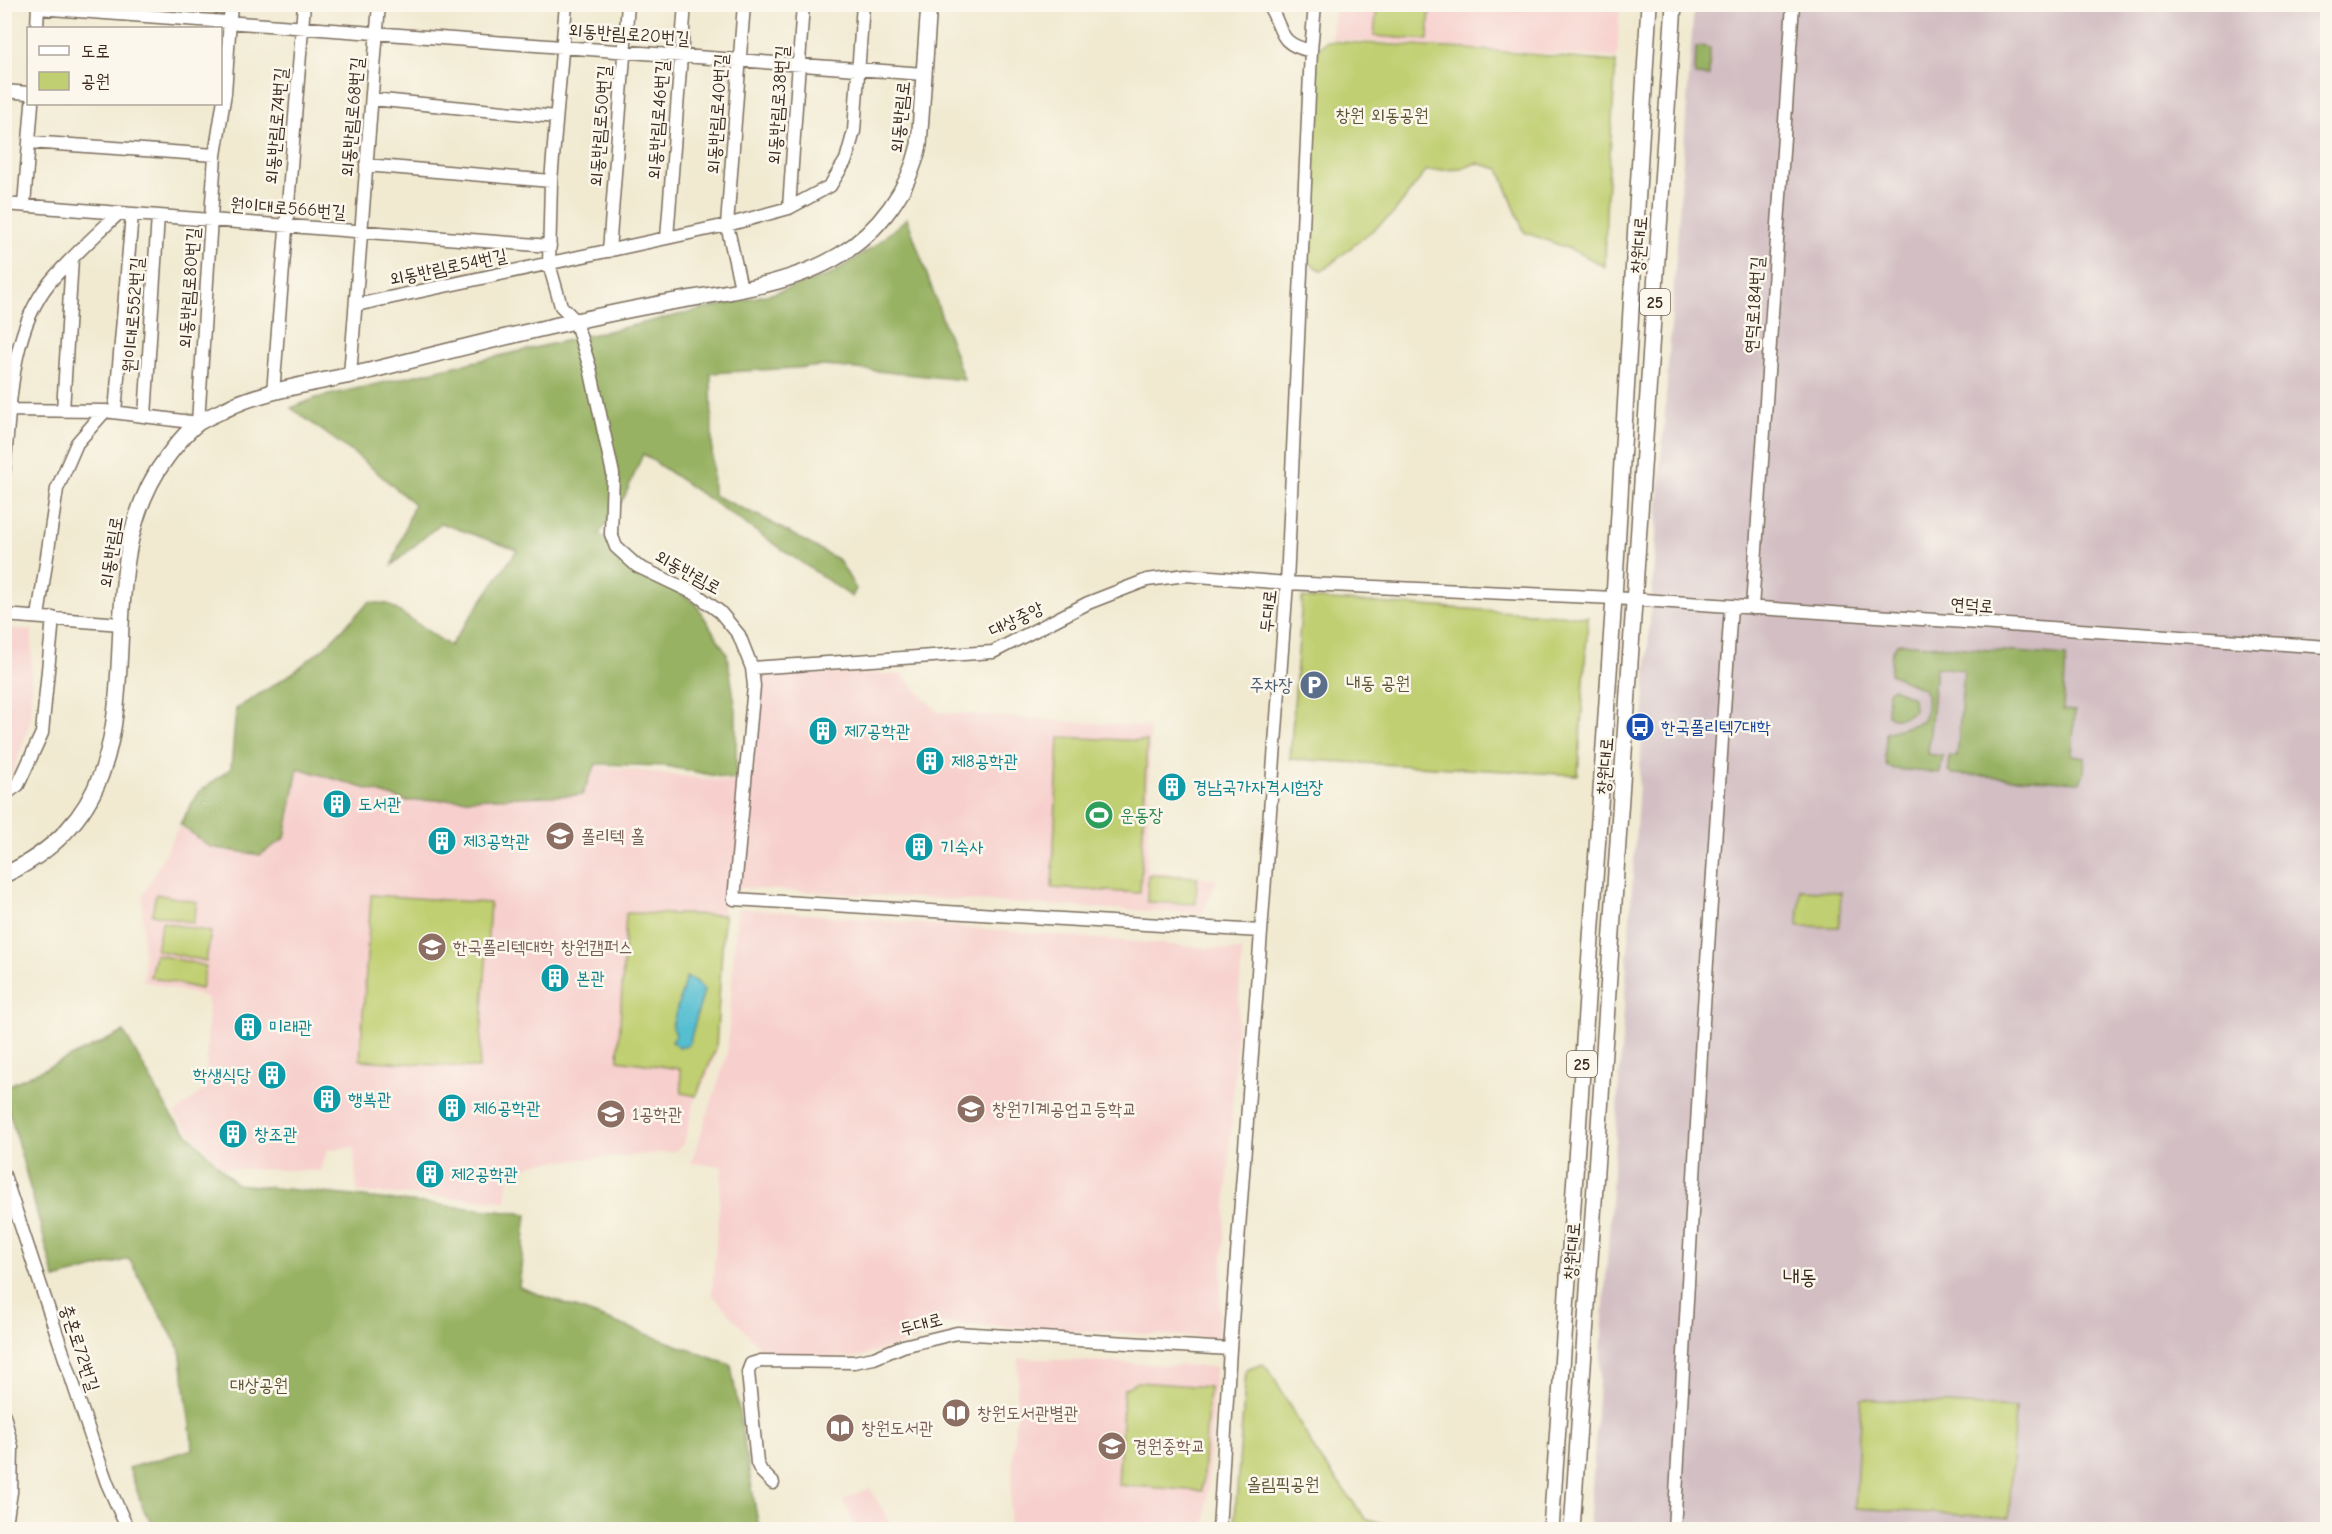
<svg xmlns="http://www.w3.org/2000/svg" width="2332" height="1534" viewBox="0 0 2332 1534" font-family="'Comic Neue','Poor Story',sans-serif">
	<rect width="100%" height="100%" fill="#fbf7ec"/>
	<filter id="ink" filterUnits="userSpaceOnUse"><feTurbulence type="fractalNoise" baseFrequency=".0167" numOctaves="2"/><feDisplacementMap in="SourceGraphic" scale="12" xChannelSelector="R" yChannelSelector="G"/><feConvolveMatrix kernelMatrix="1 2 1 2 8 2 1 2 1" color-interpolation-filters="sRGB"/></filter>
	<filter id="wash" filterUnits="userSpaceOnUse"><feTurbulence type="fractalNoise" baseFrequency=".008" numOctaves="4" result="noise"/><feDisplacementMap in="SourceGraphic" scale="24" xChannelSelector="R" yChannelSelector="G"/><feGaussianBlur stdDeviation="1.35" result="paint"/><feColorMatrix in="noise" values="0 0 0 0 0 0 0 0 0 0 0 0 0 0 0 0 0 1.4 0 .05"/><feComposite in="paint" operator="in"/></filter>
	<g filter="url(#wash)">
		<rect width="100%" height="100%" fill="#f1ead1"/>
		<path fill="#f7d0cd" d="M1334,5H1620L1617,58L1332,39Z
			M5,628L32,630L30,721L11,778L5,782Z
			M759,673L902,674L938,712L1150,727L1147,871L1217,879L1202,914L725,887L717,1050L708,1076L694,1101L684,1144L673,1152L536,1163L509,1178L506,1201L357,1192L354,1147L327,1150L321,1171L223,1168L174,1114L206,1088L208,998L144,981L142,897L179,827L226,852L270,844L295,757L591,765L732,782L754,777Z
			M737,908L1242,951L1218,1338L931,1323L916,1340L856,1358L764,1353L712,1294L722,1166L691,1163L727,1055Z
			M1019,1358L1215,1367L1205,1529H1118L1009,1524Z
			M870,1488L891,1525L889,1527L890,1529H856L843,1500Z"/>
		<path fill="#d2bec3" d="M1694,5H2327V1529L1589,1530L1650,619Z"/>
		<path fill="#c0cf71" stroke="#7e7c48" stroke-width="1.5" d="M1377,5H1430L1428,40L1374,36Z
			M1326,41L1482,50L1616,62L1606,211L1605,267L1580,253L1524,232L1499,169L1476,163L1462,169L1426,171L1394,213L1322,271L1304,259L1314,54Z
			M1302,598L1588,617L1578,775L1290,759Z
			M1059,737L1147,741L1140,893L1052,888Z
			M1148,875L1197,877L1196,904L1147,902Z
			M1800,890L1841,892L1839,927L1798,926Z
			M156,894L197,902L193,923L152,914Z
			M371,895L490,903L479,1068L360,1060Z
			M626,913L724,915L716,1048L696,1096L682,1093L680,1069L618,1060Z
			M162,922L211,932L206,961L156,950Z
			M155,954L206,966L201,989L150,977Z
			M1263,1364L1271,1373L1317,1454L1365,1518L1402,1529H1234L1246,1370Z
			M1137,1382L1209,1387L1202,1491L1118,1485L1124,1389Z
			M1861,1399L2015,1408L2009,1518L1855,1508Z"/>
		<path fill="#98b263" stroke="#6a6e40" stroke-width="1.5" d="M1701,46L1710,48L1709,76L1695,75L1696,48Z
			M907,218L964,380L827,366L711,373L713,495L761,517L839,560L856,589L852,597L643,454L625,496L599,534L696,604L727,654L736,710V780L666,766L596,764L582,795L407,801L298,768L285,838L260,855L210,847L180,824L198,793L231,768L236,709L291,674L326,646L369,602L388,604L450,646L517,550L441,523L392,565L414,504L360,458L291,408L316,398L774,293L830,275L872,248Z
			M1901,643L2066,656L2063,710L2075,711L2072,755L2085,757L2084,773L2080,782L1952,774L1949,772V756L1957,757L1964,670L1936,667L1928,754L1943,756L1940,773L1894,769L1887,766L1885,758L1886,733L1921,722C1927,715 1928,697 1924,689L1890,674L1892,652L1897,644Z
			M1893,688L1913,698L1914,710C1909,716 1897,720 1890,717L1887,713L1888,692Z
			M124,1032L172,1117L236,1184L527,1214L519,1287L731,1365L759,1529H156L144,1511L129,1468L193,1449L180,1350L129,1259L55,1279L5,1096V1087Z"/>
		<path fill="#54bed1" stroke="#487478" stroke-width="1.5" d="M686,977L696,981L704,990L689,1045L679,1048L672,1042L676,1035L672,1026Z"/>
	</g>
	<g filter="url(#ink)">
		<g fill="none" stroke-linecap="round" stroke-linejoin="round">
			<g stroke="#7b6d5d" stroke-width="15">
				<path id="minor" d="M566,4L551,181L549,264L561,306L575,320L590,368L613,474L611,534L616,547L637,566L696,594L720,612L739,635L752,668L754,686L734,899L1260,931
					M1268,4C1285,31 1276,43 1311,51L1315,4
					M38,8L924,74
					M37,28L38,4
					M4,91L28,93
					M372,99L556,117
					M29,142L215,155
					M366,165L551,181
					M4,204L550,246
					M24,205L32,104
					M789,208L803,4
					M667,238L685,4
					M609,251L628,4
					M741,288L727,225L744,4
					M356,305L727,225L789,208L830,186L846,160L854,131L863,4
					M350,375L379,4
					M273,393L304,4
					M4,410L105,411L198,423L215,155L225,93L231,4
					M63,411L72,258
					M115,412L132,214
					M145,416L158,216
					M4,472C10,410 9,332 50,282C71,257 96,235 119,213
					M1752,608L1793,4
					M4,615L121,624
					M38,617L57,489L77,443L105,411
					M752,668L993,652L1088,603L1147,580L1186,575L1287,583L1311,51
					M4,795L18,785L42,733L53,618
					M4,1175L94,1446L107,1483L128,1530
					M4,1415L12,1447L11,1492L5,1530
					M773,1483L761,1471L757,1463L748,1372L751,1364L761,1361L854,1362L874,1358L903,1346L957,1333L1230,1349
					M1219,1530L1230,1349L1287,583L1614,598L2328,647
					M1674,1530L1702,1036L1731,606"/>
			</g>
			<g stroke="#7b6d5d" stroke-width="18">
				<path id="major" d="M4,875C189,788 69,587 167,457C176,445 186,432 198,423C209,416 223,411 234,405C273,388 327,381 369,371C464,347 558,323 654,305C715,293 786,288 840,255C879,231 909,190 919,145L929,4
					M1551,1530L1614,598L1649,4
					M1572,1530L1674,4"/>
			</g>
			<use href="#minor" stroke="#fff" stroke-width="12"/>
			<use href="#major" stroke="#fff" stroke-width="15"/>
		</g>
	</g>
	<defs>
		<g id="parking-disc" transform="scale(1.5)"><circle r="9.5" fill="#5c6f8a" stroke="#fbf7ec"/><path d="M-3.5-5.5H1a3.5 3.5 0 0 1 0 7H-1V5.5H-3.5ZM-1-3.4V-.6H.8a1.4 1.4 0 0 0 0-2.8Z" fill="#fff"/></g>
		<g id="bus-disc" transform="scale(1.5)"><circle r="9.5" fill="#1a4fb4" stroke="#fbf7ec"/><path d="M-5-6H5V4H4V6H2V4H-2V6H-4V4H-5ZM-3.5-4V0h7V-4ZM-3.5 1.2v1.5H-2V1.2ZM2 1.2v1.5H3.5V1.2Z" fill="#fff"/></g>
		<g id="building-disc" transform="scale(1.5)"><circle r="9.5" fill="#0f9aa8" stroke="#fbf7ec"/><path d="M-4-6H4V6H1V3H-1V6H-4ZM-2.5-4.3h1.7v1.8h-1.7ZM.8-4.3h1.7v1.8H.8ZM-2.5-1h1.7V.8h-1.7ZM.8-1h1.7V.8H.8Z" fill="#fff"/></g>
		<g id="stadium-disc" transform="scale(1.5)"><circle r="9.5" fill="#2e9e5b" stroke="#fbf7ec"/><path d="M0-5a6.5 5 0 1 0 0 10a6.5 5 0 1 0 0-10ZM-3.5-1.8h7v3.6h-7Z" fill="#fff"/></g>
		<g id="university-disc" transform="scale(1.5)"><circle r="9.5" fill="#8d6e63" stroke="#fbf7ec"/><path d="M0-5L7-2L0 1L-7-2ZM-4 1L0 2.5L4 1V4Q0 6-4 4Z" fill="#fff"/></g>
		<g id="school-disc" transform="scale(1.5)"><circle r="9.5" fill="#8d6e63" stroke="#fbf7ec"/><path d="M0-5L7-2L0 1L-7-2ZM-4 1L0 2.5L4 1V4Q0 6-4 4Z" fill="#fff"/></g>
		<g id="library-disc" transform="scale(1.5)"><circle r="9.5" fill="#8d6e63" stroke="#fbf7ec"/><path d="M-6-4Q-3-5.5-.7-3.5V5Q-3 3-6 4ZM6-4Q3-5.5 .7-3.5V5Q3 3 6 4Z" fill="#fff"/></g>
	</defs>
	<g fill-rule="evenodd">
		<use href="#parking-disc" x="1314" y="685"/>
		<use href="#bus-disc" x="1640" y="727"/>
		<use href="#building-disc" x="823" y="731"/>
		<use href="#building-disc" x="930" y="761"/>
		<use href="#building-disc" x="1172" y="787"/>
		<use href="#building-disc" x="337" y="804"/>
		<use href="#stadium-disc" x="1099" y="815"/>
		<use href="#university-disc" x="560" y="836"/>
		<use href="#building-disc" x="442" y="841"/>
		<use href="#building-disc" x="919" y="847"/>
		<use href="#university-disc" x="432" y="947"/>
		<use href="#building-disc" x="555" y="978"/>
		<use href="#building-disc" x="248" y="1027"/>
		<use href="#building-disc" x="272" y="1075"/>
		<use href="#building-disc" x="327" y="1099"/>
		<use href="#building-disc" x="452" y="1108"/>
		<use href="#school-disc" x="971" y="1109"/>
		<use href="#university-disc" x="611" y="1114"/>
		<use href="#building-disc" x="233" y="1134"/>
		<use href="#building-disc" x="430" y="1174"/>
		<use href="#library-disc" x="956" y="1413"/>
		<use href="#library-disc" x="840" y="1428"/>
		<use href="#school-disc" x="1112" y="1446"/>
	</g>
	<g text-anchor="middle" stroke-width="5" stroke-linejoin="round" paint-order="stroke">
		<g fill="#fbf7ec" stroke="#75685c" stroke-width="1.5">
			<rect x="1640" y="289" width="30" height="26" rx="4.5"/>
			<rect x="1567" y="1051" width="30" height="26" rx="4.5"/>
		</g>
		<g font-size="16" font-weight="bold" fill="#3b2a1e">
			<text x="1655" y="308">25</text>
			<text x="1582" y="1070">25</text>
		</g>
		<g font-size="18" fill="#3b2a1e" stroke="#fbf7ec">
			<text transform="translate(629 34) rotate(4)" y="6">외동반림로20번길</text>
			<text transform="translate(778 105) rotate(-86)" y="6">외동반림로38번길</text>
			<text transform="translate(717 114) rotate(-86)" y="6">외동반림로40번길</text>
			<text transform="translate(352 117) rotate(-85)" y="6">외동반림로68번길</text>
			<text transform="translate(900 117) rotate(-84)" y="6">외동반림로</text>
			<text transform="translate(658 120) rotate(-86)" y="6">외동반림로46번길</text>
			<text transform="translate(276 126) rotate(-85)" y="6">외동반림로74번길</text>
			<text transform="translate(600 126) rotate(-86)" y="6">외동반림로50번길</text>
			<text transform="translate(288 208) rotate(4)" y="6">원이대로566번길</text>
			<text transform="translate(1639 245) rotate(-86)" y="6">창원대로</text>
			<text transform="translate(448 267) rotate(-12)" y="6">외동반림로54번길</text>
			<text transform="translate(189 288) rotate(-86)" y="6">외동반림로80번길</text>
			<text transform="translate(1754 305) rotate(-86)" y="6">연덕로184번길</text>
			<text transform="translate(133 315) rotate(-86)" y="6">원이대로552번길</text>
			<text transform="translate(111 552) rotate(-81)" y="6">외동반림로</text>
			<text transform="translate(688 572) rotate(29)" y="6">외동반림로</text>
			<text transform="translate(1972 605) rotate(4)" y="6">연덕로</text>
			<text transform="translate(1268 611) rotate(-84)" y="6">두대로</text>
			<text transform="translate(1016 619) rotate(-26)" y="6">대상중앙</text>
			<text transform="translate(1605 766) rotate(-86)" y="6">창원대로</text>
			<text transform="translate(1572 1251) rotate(-86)" y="6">창원대로</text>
			<text transform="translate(921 1324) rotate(-15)" y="6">두대로</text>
			<text transform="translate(80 1348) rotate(72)" y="6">충혼로72번길</text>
		</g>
		<g font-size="18" fill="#5c5333" stroke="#fbf7ec">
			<text x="1382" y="121">창원 외동공원</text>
			<text x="1378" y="689">내동 공원</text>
			<text x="259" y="1391">대상공원</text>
			<text x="1283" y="1490">올림픽공원</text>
		</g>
		<g font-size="18" fill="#4e5e75" stroke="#fbf7ec" text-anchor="end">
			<text x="1293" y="691">주차장</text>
		</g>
		<g font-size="18" fill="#164399" stroke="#fbf7ec" text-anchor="start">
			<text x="1661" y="733">한국폴리텍7대학</text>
		</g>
		<g font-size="18" fill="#0d838f" stroke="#fbf7ec" text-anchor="start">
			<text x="844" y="737">제7공학관</text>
			<text x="951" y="767">제8공학관</text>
			<text x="1193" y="793">경남국가자격시험장</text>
			<text x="358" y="810">도서관</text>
			<text x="463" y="847">제3공학관</text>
			<text x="940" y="853">기숙사</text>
			<text x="576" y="984">본관</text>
			<text x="269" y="1033">미래관</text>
			<text x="251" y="1081" text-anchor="end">학생식당</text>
			<text x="348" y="1105">행복관</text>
			<text x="473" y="1114">제6공학관</text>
			<text x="254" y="1140">창조관</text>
			<text x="451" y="1180">제2공학관</text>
		</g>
		<g font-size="18" fill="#27864d" stroke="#fbf7ec" text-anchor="start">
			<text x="1120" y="821">운동장</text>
		</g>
		<g font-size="18" fill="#785e54" stroke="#fbf7ec" text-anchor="start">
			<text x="581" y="842">폴리텍 홀</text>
			<text x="453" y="953">한국폴리텍대학 창원캠퍼스</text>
			<text x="992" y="1115">창원기계공업고등학교</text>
			<text x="632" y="1120">1공학관</text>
			<text x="977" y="1419">창원도서관별관</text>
			<text x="861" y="1434">창원도서관</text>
			<text x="1133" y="1452">경원중학교</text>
		</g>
		<g font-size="21" fill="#3b2a1e" stroke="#fbf7ec">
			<text x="1800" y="1284">내동</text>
		</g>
	</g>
	<rect width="2332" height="1534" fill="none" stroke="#fbf7ec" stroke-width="24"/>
	<rect x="27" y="27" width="195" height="78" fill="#fbf7ec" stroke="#aea59a" stroke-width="1.5"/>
	<rect x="39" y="46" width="30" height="9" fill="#ffffff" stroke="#aea59a" stroke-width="1.5"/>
	<text x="81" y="57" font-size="18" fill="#3b2a1e">도로</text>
	<rect x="39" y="72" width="30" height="18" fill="#c0cf71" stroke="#aea59a" stroke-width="1.5"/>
	<text x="81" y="87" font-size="18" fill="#3b2a1e">공원</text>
</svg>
